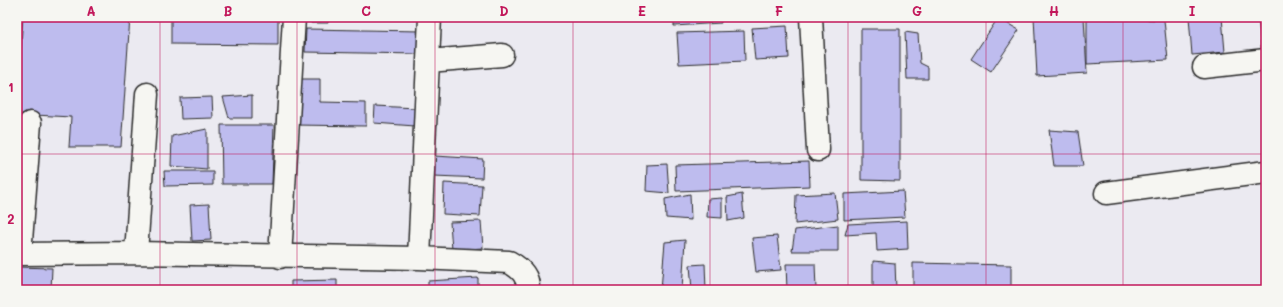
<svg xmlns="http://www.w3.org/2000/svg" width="1283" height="307" viewBox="0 0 1283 307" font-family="Mali,sans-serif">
	<rect width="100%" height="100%" fill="#ebeaf1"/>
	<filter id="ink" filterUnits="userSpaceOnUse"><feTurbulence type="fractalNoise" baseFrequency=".025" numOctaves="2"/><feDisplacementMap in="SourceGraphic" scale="8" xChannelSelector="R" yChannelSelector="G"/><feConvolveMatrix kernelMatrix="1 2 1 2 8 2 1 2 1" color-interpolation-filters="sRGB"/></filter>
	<g filter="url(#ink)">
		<path fill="#bebcee" stroke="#2b2b2b" d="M23,17H130L121,147H69L71,117L17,114V97Z
			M171,17H278V45L171,44Z
			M311,17H328V23H311Z
			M674,17H720L721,23L674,26Z
			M1034,17H1084L1087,73L1037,76Z
			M1189,17H1222L1225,52L1192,55Z
			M1258,17H1266V54L1262,55Z
			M998,18L1019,30L991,72L971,59Z
			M1087,18L1164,20L1168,60L1087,64Z
			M787,26L789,58L755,60L752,28Z
			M306,29L420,31L419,54L305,52Z
			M861,29H900V181L861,180Z
			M744,31L745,61L679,64L677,33Z
			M905,32L918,34L920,63L928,67V79H907Z
			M296,79H320V102L366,103V126L295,125Z
			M252,95V118H229L223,97Z
			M212,97L213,118L181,119L180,98Z
			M375,106L416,108L415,126L374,123Z
			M221,125H274L272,184H222Z
			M207,129V169L171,166L172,136Z
			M1049,130L1078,132L1083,166H1054Z
			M435,156L483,159L482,178L434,176Z
			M809,161L810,186L676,191L675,165Z
			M667,164L669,193L646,191L647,165Z
			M164,171H213V185L165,186Z
			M444,183L482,185L480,216L443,214Z
			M903,191L905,217L844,220V194Z
			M835,193L838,219L795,224L796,195Z
			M690,194L691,220L666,218L665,199Z
			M742,194L744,218L728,221L727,197Z
			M722,198V218L707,217L708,199Z
			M209,204L211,240L192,241L190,205Z
			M481,221L483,248L452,250L450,222Z
			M907,221L908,249L877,251L876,233L845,235L848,224Z
			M838,225V251H792L795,230Z
			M777,236L781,270L756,272L752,238Z
			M685,240L682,290L661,289L665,242Z
			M873,261L895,263L896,290H873Z
			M913,263L1011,265V290H913Z
			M705,264L706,290H692L690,265Z
			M786,264H815L816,290H787Z
			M17,267L52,268L51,290H17Z
			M478,278V290H428V281Z
			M337,280V290H291V281Z"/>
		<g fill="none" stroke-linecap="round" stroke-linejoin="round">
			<g stroke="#2b2b2b" stroke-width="25">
				<path id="minor" d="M811,17L818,150
					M428,61L502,55
					M1204,67L1266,60
					M1106,193L1266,172
					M136,253L147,94
					M17,254L136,253L419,258L509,262C520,268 529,276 528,290
					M20,254L30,123
					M280,257L294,17
					M419,258L430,17"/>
			</g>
			<use href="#minor" stroke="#f6f6f2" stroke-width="22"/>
		</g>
	</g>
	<path fill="none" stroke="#c2185b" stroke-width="1" stroke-opacity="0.55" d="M160,17V290M297,17V290M435,17V290M573,17V290M710,17V290M848,17V290M986,17V290M1123,17V290M17,154H1266"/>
	<rect width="1283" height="307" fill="none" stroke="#f6f6f2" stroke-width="44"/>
	<rect x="22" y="22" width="1239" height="263" fill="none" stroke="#c2185b" stroke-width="1.5"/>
	<g font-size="13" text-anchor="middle" font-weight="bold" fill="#c2185b">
		<text x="91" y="16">A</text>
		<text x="228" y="16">B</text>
		<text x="366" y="16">C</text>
		<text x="504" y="16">D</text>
		<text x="642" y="16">E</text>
		<text x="779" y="16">F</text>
		<text x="917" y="16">G</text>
		<text x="1054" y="16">H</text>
		<text x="1192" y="16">I</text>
		<text x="11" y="92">1</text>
		<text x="11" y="224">2</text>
	</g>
</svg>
